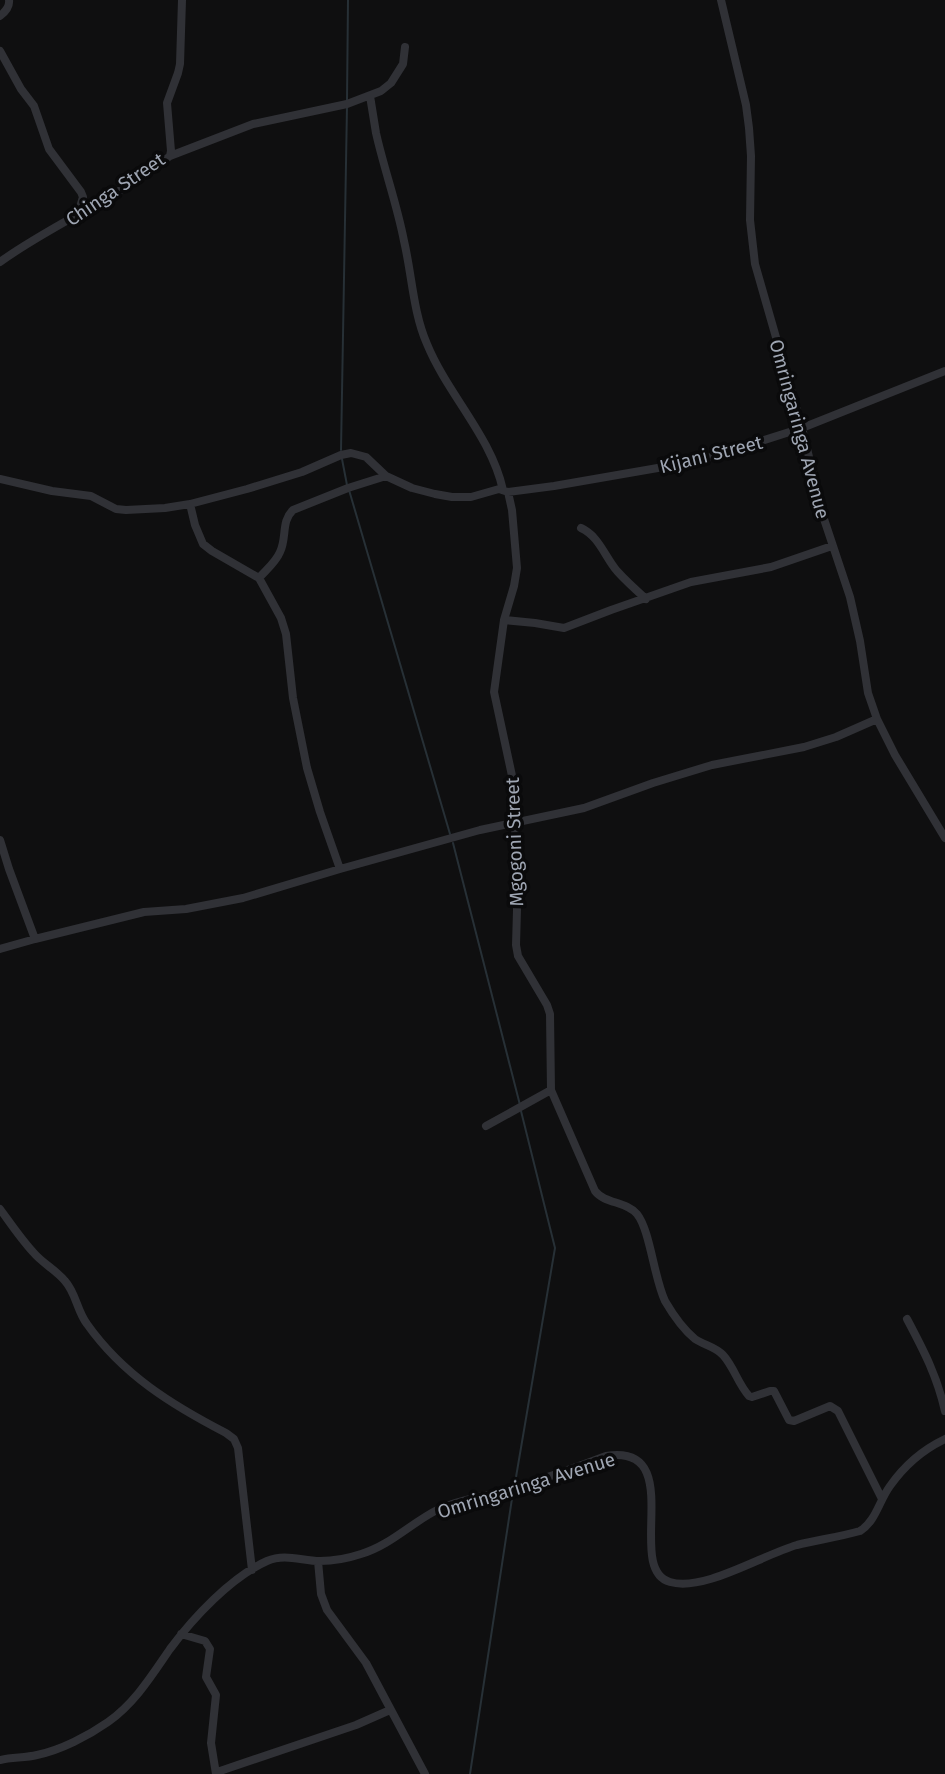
<svg xmlns="http://www.w3.org/2000/svg" width="945" height="1774" viewBox="0 0 945 1774" font-family="'Fira Sans',sans-serif">
	<rect width="100%" height="100%" fill="#0f0f10"/>
	<g fill="none" stroke-linecap="round" stroke-linejoin="round">
		<path stroke="#273036" stroke-width="2" d="M347,100L348,0
			M341,450L347,106
			M342,459L347,485
			M349,490L450,834
			M453,843L520,1105
			M515,1483L555,1248L521,1111
			M470,1774L513,1492"/>
		<path stroke="#303136" stroke-width="8" d="M721,0L746,105L749,128L751,156L750,220L755,264L802,428L824,519L850,597L860,641L868,693L877,719L895,755L945,838
			M0,16C5,12 10,7 9,0
			M0,51L21,89L34,106L49,149L81,192L83,197L78,214
			M370,96C372,108 374,121 376,133C384,169 397,204 404,241C412,275 413,312 427,344C448,395 491,436 503,490
			M170,156L253,124L347,104L381,91L391,83L403,64L405,47
			M0,262C54,223 118,198 170,156L171,151L167,103L178,73L180,64L182,0
			M0,479L52,491L91,496L116,509L126,510L165,508L190,504L247,489L302,472L341,455L351,453L366,457L386,476L412,488L435,494L452,497H471L499,489L508,492L512,510L517,568L514,586L504,620L494,692L514,785L517,910L516,945L518,956L547,1005L550,1014L551,1090L595,1191C605,1204 626,1201 637,1214C650,1230 654,1278 665,1301C672,1313 684,1330 695,1339C704,1345 716,1347 723,1355C734,1367 738,1384 749,1396L752,1397L770,1391H774L789,1420L794,1421L830,1406L838,1411L882,1499
			M508,492L554,486L698,461L802,428L945,371
			M190,504L195,525L203,544L212,551L259,578L281,618L286,634L293,698L307,768L320,812L340,869
			M581,528C599,536 605,557 617,571C626,581 636,590 646,599
			M259,578C266,570 276,562 280,552C287,538 281,521 293,510L348,488L386,476
			M504,620L535,623L564,628L611,610L691,582L771,567L832,546
			M0,840L9,869L35,939
			M0,949L35,939L144,912L186,909L243,898L340,869L480,830L584,808L653,783L712,765L804,747L836,737L877,719
			M486,1126L551,1090
			M0,1209C11,1224 21,1239 33,1252C42,1263 56,1270 65,1281C76,1293 77,1311 87,1324C123,1375 172,1405 226,1433L234,1439L238,1448L252,1570
			M907,1319C924,1351 937,1376 945,1411
			M318,1561L321,1594L327,1610L366,1663L425,1774
			M181,1634L205,1641L210,1649L206,1677L216,1695L211,1743L216,1774
			M0,1760C12,1757 25,1758 37,1755C61,1750 88,1736 108,1722C135,1703 152,1675 170,1649C193,1618 231,1577 267,1561C285,1553 302,1561 320,1561C333,1561 349,1558 361,1554C391,1545 412,1522 439,1509C460,1499 484,1497 506,1490C539,1481 573,1468 606,1456C689,1443 623,1569 670,1582C704,1592 762,1555 797,1545C817,1540 839,1537 860,1531C876,1521 879,1501 890,1486C904,1466 924,1449 945,1439
			M217,1772L356,1725L390,1710"/>
	</g>
	<g text-anchor="middle" stroke-width="7" stroke-linejoin="round" paint-order="stroke">
		<g font-size="19" fill="#9fa6b3" stroke="#0a0a0b">
			<text transform="translate(115 189) rotate(-34)" y="7">Chinga Street</text>
			<text transform="translate(800 429) rotate(75)" y="7">Omringaringa Avenue</text>
			<text transform="translate(711 454) rotate(-14)" y="7">Kijani Street</text>
			<text transform="translate(514 842) rotate(-92)" y="7">Mgogoni Street</text>
			<text transform="translate(526 1485) rotate(-17)" y="7">Omringaringa Avenue</text>
		</g>
	</g>
</svg>
